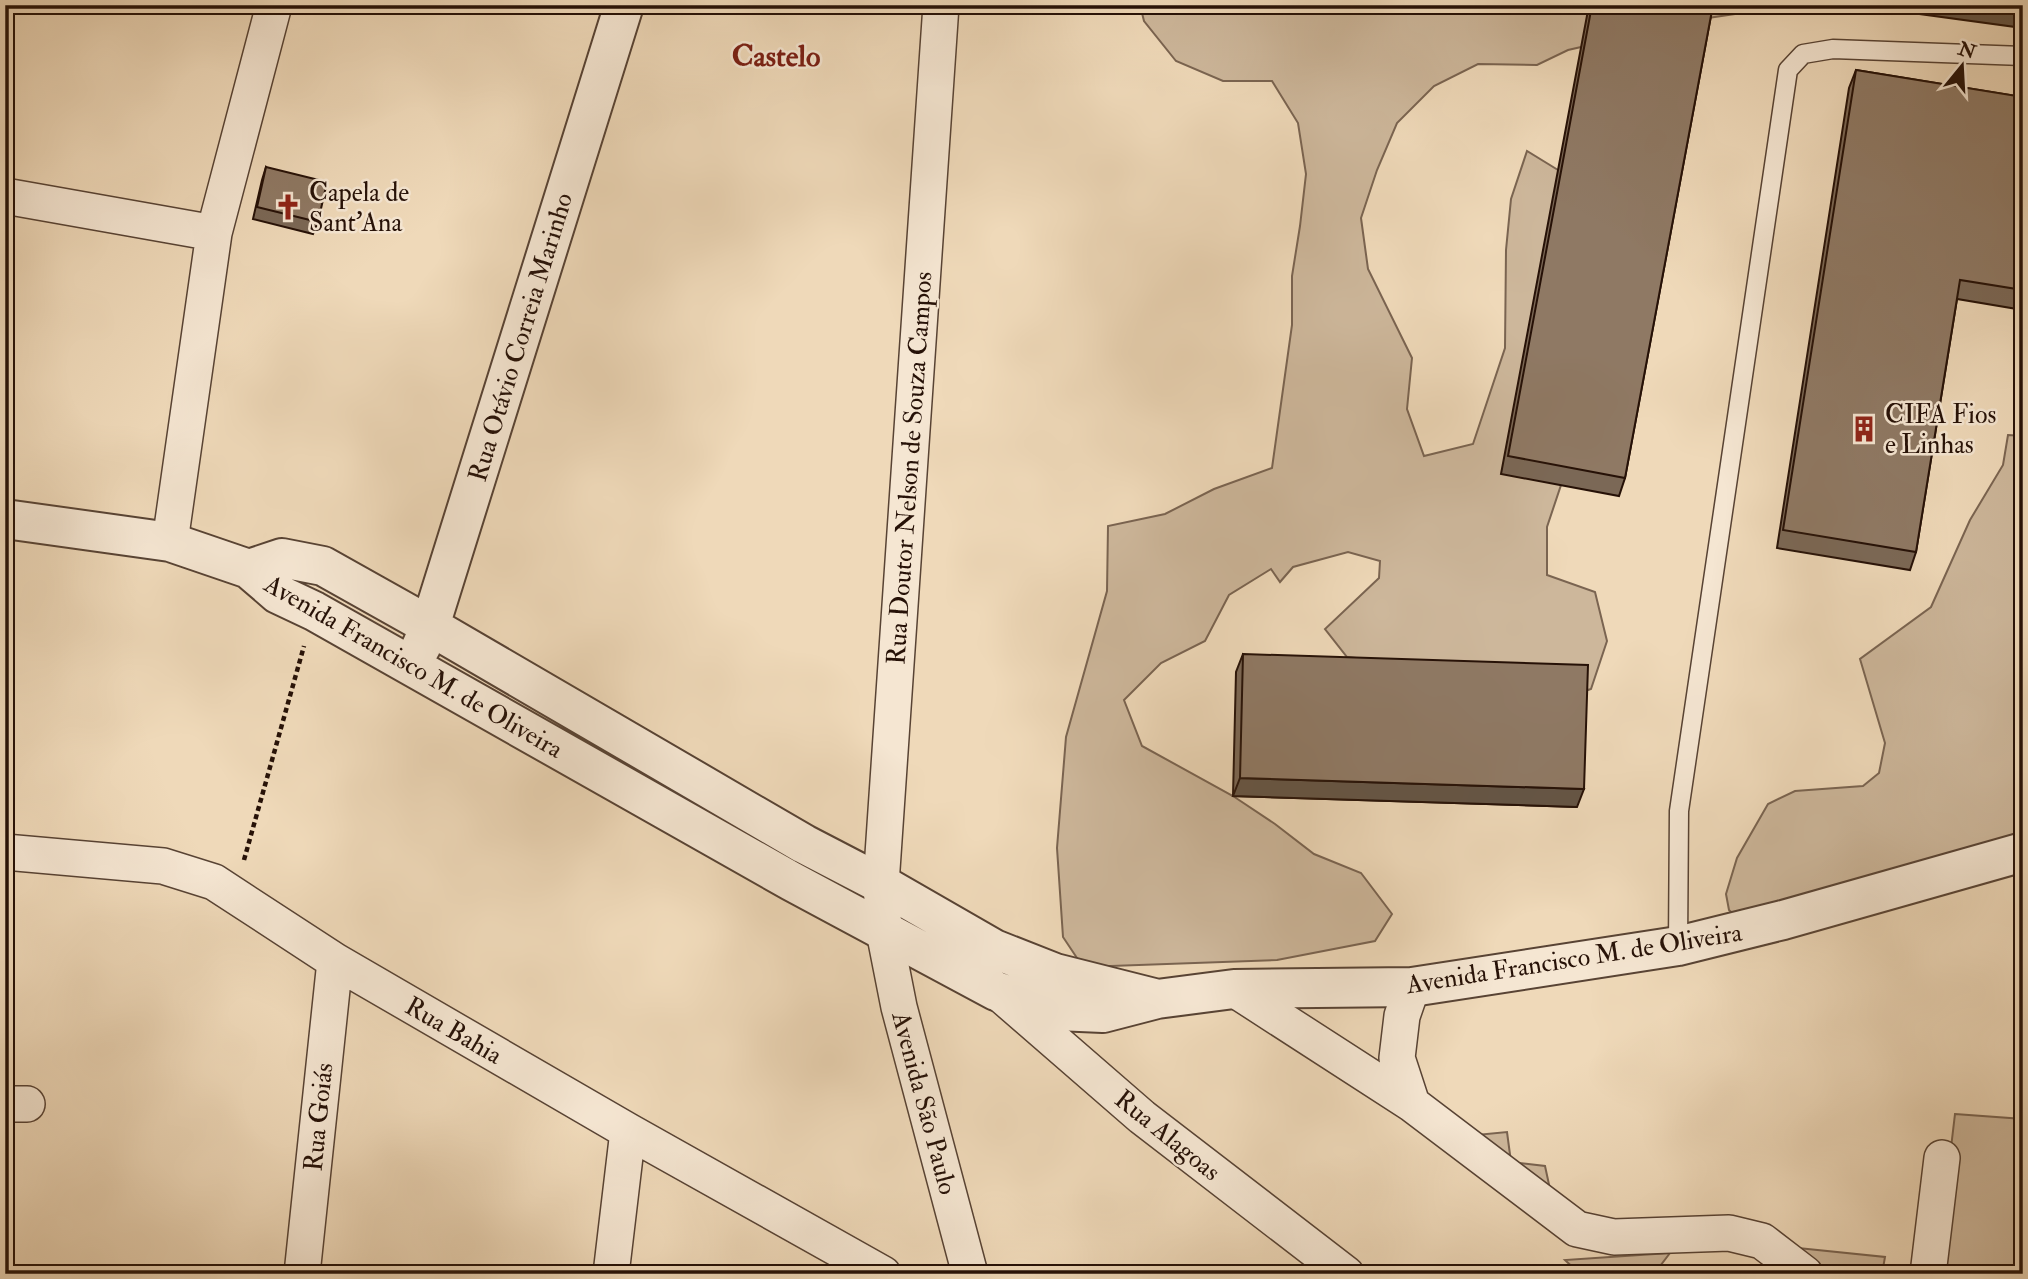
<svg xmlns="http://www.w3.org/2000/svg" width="2028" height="1279" viewBox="0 0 2028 1279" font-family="'IM FELL Double Pica',serif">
	<rect width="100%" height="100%" fill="#efd9b9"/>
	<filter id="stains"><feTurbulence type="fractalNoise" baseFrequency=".00286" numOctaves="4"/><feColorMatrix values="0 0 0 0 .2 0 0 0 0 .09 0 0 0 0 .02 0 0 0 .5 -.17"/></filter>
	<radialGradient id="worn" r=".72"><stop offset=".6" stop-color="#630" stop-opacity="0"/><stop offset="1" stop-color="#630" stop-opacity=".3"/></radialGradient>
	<path fill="#cdb79b" stroke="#7a6451" stroke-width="2" d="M1140,5H1750L1748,12L1708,18L1568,50L1537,65L1478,64L1434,86L1397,123L1377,170L1361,218L1368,269L1412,358L1407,409L1424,456L1473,444L1505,348L1506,250L1511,199L1527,151L1571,178L1563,479L1547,527V575L1595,592L1607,641L1591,689L1588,690L1581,683L1347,657L1325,629L1379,578L1380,561L1348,552L1293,567L1280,582L1271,569L1229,595L1205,641L1161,663L1124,700L1142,746L1233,796L1275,824L1314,854L1361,873L1392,914L1375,941L1277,960L1083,967L1063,937L1057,848L1066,737L1107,591L1108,526L1165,514L1214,489L1272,468L1292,325V276L1300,226L1306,174L1298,123L1272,81H1223L1176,61L1144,21Z
		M2008,435L2023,436V853L1749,929L1729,910L1726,894L1737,858L1768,804L1795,791L1863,786L1879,773L1885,743L1860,659L1931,607L1970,520L2003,465Z
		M1955,1114L2023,1119V1274H1936Z
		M1507,1132L1511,1162L1545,1166L1553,1203L1466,1136Z
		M1798,1248L1885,1257L1882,1274H1817Z
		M1670,1253L1654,1274H1580L1565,1260Z"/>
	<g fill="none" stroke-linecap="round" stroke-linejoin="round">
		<g stroke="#584334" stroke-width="21">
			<path id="service" d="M1678,946L1679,811L1788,70L1803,54L1833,49L2023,56"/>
		</g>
		<g stroke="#584334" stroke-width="38">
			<path id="minor" d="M941,5L881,884L884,931L899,1007L970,1274
				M5,196L214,233
				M170,542L214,233L274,5
				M5,852L163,866L214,882L335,961L628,1131L883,1274
				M1412,987L1402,1016L1397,1058L1412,1104
				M1234,989L1412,1104L1577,1229L1614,1237L1729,1233L1762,1241L1805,1274
				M998,992L1142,1117L1346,1274
				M5,1104H27
				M302,1274L335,961
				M611,1274L628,1131
				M1928,1274L1942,1158"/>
		</g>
		<g stroke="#584334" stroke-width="42">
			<path id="tertiary" d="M5,519L170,542L249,569L278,594L314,611L791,881L996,991L1057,1011L1103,1013L1157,999L1234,989L1412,987L1678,946L1783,920L2023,852
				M249,569L282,558L323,566L430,626L804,844L881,884L994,949L1055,973L1154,998
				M421,647L430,626L624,5"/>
		</g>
		<path stroke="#261107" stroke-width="4.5" stroke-dasharray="5 3.5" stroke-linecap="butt" d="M244,860L304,646"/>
		<use href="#service" stroke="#f5e6d2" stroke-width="18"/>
		<use href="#minor" stroke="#f5e6d2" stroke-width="35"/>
		<use href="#tertiary" stroke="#f5e6d2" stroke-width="38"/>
	</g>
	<path fill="#7b6856" stroke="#261107" stroke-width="2" d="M1589,5H1713L1625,478L1619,496L1501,474Z
		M1856,70L2023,97V310L1957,299L1916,552L1910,570L1777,548L1849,88Z
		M266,167L318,222L313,234L253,219L262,180Z
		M1243,654L1577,807L1233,796L1236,672Z"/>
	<path fill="#645546" stroke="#261107" stroke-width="2" d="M1853,5H1993L2023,9V28Z
		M1240,778L1584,789L1577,807L1233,796Z"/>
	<path fill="#8f7964" stroke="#261107" stroke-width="2" d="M1592,5H1713L1625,478L1508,456Z
		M1993,5H2023V9Z
		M1856,70L2023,97V290L1960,280L1916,552L1783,530Z
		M266,167L327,182L318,222L257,207Z
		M1243,654L1588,665L1584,789L1240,778Z"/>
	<defs>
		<g id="church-bare" transform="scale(2.1)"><path d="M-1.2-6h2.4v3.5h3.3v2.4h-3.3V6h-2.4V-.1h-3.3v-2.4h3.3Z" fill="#8f2418" stroke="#f5e6d2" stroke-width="2.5" paint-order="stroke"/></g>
		<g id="building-bare" transform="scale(2.1)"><path d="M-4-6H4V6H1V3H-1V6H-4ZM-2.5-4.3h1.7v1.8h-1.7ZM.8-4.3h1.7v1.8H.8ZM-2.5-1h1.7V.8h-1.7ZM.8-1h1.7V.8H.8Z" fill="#8f2418" stroke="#f5e6d2" stroke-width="2.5" paint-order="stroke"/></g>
	</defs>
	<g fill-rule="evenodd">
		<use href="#church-bare" x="288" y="207"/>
		<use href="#building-bare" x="1864" y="429"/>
	</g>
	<g text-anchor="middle" stroke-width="5" stroke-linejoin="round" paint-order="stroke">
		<g font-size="26" fill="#261107" stroke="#f5e6d2" text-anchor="start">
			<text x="309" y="201">Capela de<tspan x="309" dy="30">Sant'Ana</tspan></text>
			<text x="1885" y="423">CIFA Fios<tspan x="1885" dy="30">e Linhas</tspan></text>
		</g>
		<g font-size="26" fill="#261107" stroke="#f5e6d2">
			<text transform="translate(520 337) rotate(-73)" y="9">Rua Otávio Correia Marinho</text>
			<text transform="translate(909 468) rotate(-86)" y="9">Rua Doutor Nelson de Souza Campos</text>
			<text transform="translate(414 666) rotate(30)" y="9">Avenida Francisco M. de Oliveira</text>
			<text transform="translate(1574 958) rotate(-9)" y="9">Avenida Francisco M. de Oliveira</text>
			<text transform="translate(454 1030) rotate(30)" y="9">Rua Bahia</text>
			<text transform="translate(925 1103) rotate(75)" y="9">Avenida São Paulo</text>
			<text transform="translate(318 1117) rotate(-84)" y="9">Rua Goiás</text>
			<text transform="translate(1168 1135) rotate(39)" y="9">Rua Alagoas</text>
		</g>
		<g font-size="30" font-weight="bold" fill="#7a1f14" stroke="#f5e6d2">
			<text x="776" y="66">Castelo</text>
		</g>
	</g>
	<rect width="2028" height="1279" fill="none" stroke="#efd9b9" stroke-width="28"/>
	<rect x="7" y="7" width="2014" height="1265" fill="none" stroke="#261107" stroke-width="3.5"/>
	<rect x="14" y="14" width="2000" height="1251" fill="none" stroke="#261107" stroke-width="2"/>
	<g transform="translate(1962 66) rotate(18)" stroke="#f5e6d2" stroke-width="5" paint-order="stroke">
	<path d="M0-5L12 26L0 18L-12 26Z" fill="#261107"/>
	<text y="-10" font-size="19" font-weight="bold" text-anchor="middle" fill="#261107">N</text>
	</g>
	<rect width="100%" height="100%" filter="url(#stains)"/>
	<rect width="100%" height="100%" fill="url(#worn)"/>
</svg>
